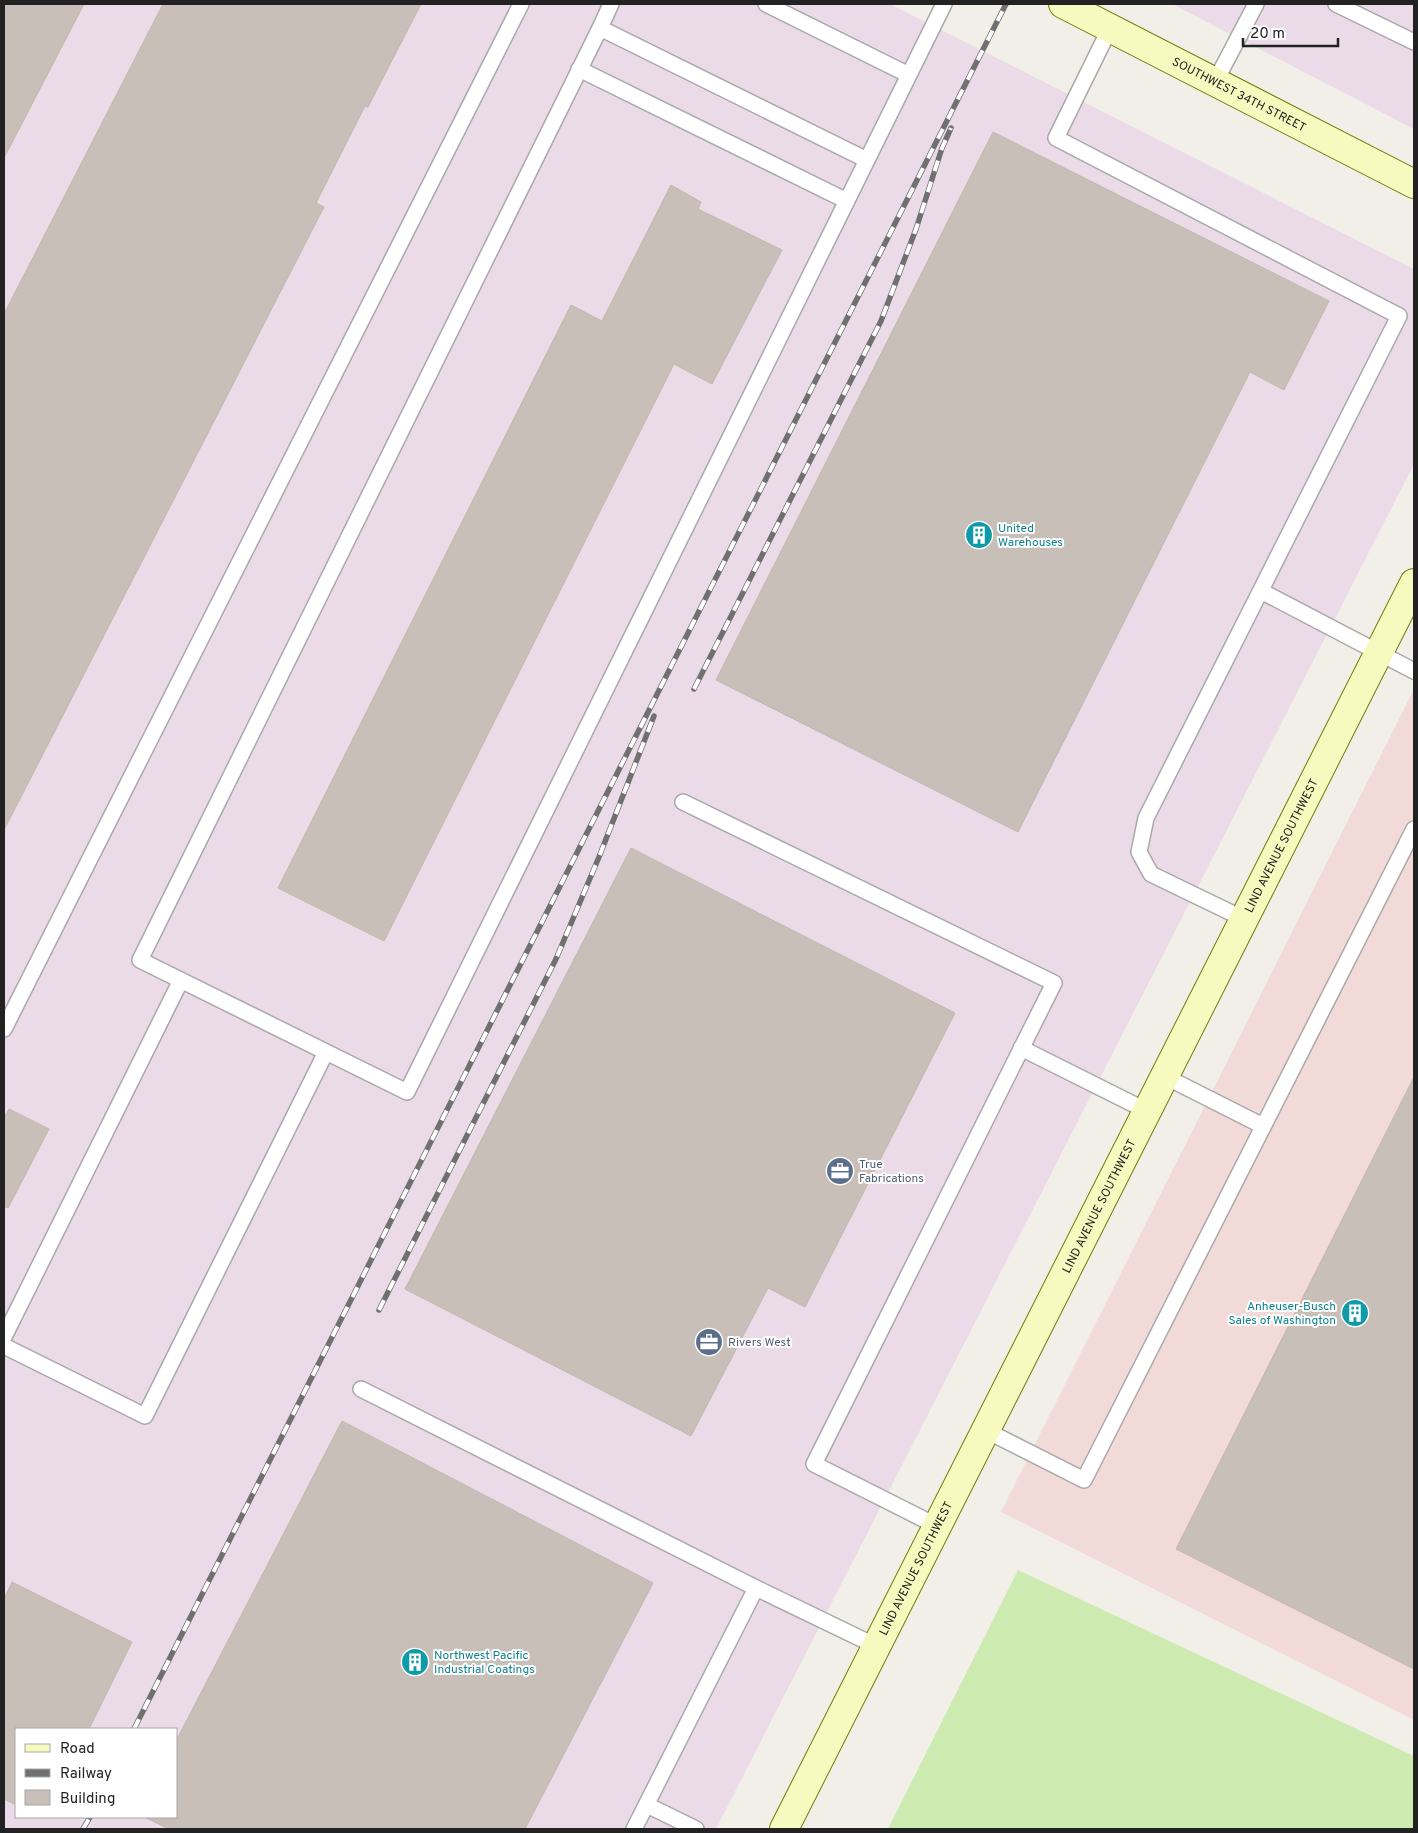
<svg xmlns="http://www.w3.org/2000/svg" width="1418" height="1833" viewBox="0 0 1418 1833" font-family="Overpass,sans-serif">
	<rect width="100%" height="100%" fill="#f2efe9"/>
	<path fill="#f2dad9" d="M1414,689V1720L1001,1512Z"/>
	<path fill="#ebdbe8" fill-rule="evenodd" d="M4,4H890L1414,269V464L716,1829H4ZM16,1729H176V1817H16Z
		M1172,4H1414V129Z"/>
	<path fill="#cdebb0" d="M1018,1570L1414,1756V1829H888Z"/>
	<path fill="#c7bfb8" stroke="#c4b6ab" d="M4,4H84L4,158Z
		M163,4H421L368,107L365,106L316,203L324,207L4,830V314Z
		M993,132L1329,301L1284,390L1250,372L1018,832L716,680Z
		M671,185L701,202L698,209L782,250L712,384L674,364L384,941L278,888L571,305L602,321Z
		M631,848L955,1013L805,1307L768,1288L691,1436L405,1289Z
		M1414,1077V1669L1176,1549Z
		M9,1109L49,1129L8,1208L4,1206V1118Z
		M342,1421L653,1583L525,1829H169L144,1817H176V1741Z
		M12,1582L132,1642L89,1729H16V1805L4,1799V1599Z"/>
	<g fill="none" stroke-linecap="round" stroke-linejoin="round">
		<g stroke="#a9a9a9" stroke-width="18">
			<path id="lane" d="M611,4L600,28L867,160
				M766,4L909,75
				M1336,4L1414,42
				M600,28L140,960L407,1092L944,4
				M1110,28L1056,138L1399,316L1146,818L1139,852L1151,874L1244,919
				M579,69L847,201
				M1215,82L1256,4
				M1261,591L1414,671
				M683,802L1054,983L814,1464L937,1526
				M4,1029L521,4
				M1021,1048L1147,1111
				M1164,1076L1263,1126
				M4,1337L181,980
				M4,1346L145,1416L326,1052
				M361,1389L756,1588L634,1829
				M985,1430L1084,1480L1414,829
				M756,1588L876,1646
				M647,1805L696,1829"/>
		</g>
		<g stroke="#707d05" stroke-width="30">
			<g id="secondary">
				<path id="s1" d="M1063,4L1414,184"/>
				<path id="s2" d="M784,1829L1414,583"/>
			</g>
		</g>
		<use href="#lane" stroke="#fff" stroke-width="15"/>
		<use href="#secondary" stroke="#f7fabf" stroke-width="28"/>
		<g stroke="#707070" stroke-width="5.5">
			<path id="rail" d="M694,689L881,321L916,229L942,148L951,128
				M379,1310L556,959L599,857L654,716
				M134,1729L1006,4
				M83,1829L90,1817"/>
		</g>
		<use href="#rail" stroke="#fff" stroke-width="4" stroke-dasharray="11" stroke-linecap="butt"/>
	</g>
	<defs>
		<g id="building-disc" transform="scale(1.4375)"><circle r="9.5" fill="#0f9aa8" stroke="#fff"/><path d="M-4-6H4V6H1V3H-1V6H-4ZM-2.5-4.3h1.7v1.8h-1.7ZM.8-4.3h1.7v1.8H.8ZM-2.5-1h1.7V.8h-1.7ZM.8-1h1.7V.8H.8Z" fill="#fff"/></g>
		<g id="office-disc" transform="scale(1.4375)"><circle r="9.5" fill="#5c6f8a" stroke="#fff"/><path d="M-6-3h4V-5.5h4V-3h4V5H-6ZM-1-4.5V-3h2v-1.5ZM-6 0V1H6V0Z" fill="#fff"/></g>
	</defs>
	<g fill-rule="evenodd">
		<use href="#building-disc" x="979" y="535"/>
		<use href="#office-disc" x="840" y="1171"/>
		<use href="#building-disc" x="1355" y="1313"/>
		<use href="#office-disc" x="709" y="1342"/>
		<use href="#building-disc" x="415" y="1662"/>
	</g>
	<g text-anchor="middle" stroke-width="4" stroke-linejoin="round" paint-order="stroke">
		<g font-size="12" fill="#222" stroke="#fff">
			<text dy="4" stroke="none"><textPath href="#s1" startOffset="198">SOUTHWEST 34TH STREET</textPath></text>
			<text dy="4" stroke="none"><textPath href="#s2" startOffset="1102">LIND AVENUE SOUTHWEST</textPath></text>
			<text dy="4" stroke="none"><textPath href="#s2" startOffset="698">LIND AVENUE SOUTHWEST</textPath></text>
			<text dy="4" stroke="none"><textPath href="#s2" startOffset="292">LIND AVENUE SOUTHWEST</textPath></text>
		</g>
		<g font-size="12" fill="#0d838f" stroke="#fff" text-anchor="start">
			<text x="998" y="532">United<tspan x="998" dy="14">Warehouses</tspan></text>
			<text x="1336" y="1310" text-anchor="end">Anheuser-Busch<tspan x="1336" dy="14">Sales of Washington</tspan></text>
			<text x="434" y="1659">Northwest Pacific<tspan x="434" dy="14">Industrial Coatings</tspan></text>
		</g>
		<g font-size="12" fill="#4e5e75" stroke="#fff" text-anchor="start">
			<text x="859" y="1168">True<tspan x="859" dy="14">Fabrications</tspan></text>
			<text x="728" y="1346">Rivers West</text>
		</g>
	</g>
	<rect width="1418" height="1833" fill="none" stroke="#222222" stroke-width="10"/>
	<rect x="15" y="1728" width="162" height="90" fill="#ffffff" stroke="#a7a7a7"/>
	<rect x="25" y="1744" width="25" height="8" fill="#f7fabf" stroke="#a7a7a7"/>
	<text x="60" y="1753" font-size="15" fill="#222222">Road</text>
	<rect x="25" y="1769" width="25" height="8" fill="#707070" stroke="#a7a7a7"/>
	<text x="60" y="1778" font-size="15" fill="#222222">Railway</text>
	<rect x="25" y="1790" width="25" height="15" fill="#c7bfb8" stroke="#a7a7a7"/>
	<text x="60" y="1803" font-size="15" fill="#222222">Building</text>
	<path d="M1243 38v8h95v-8" fill="none" stroke="#222222" stroke-width="2.5"/>
	<text x="1250" y="38" font-size="15" fill="#222222" stroke="#ffffff" stroke-width="4" paint-order="stroke">20 m</text>
</svg>
